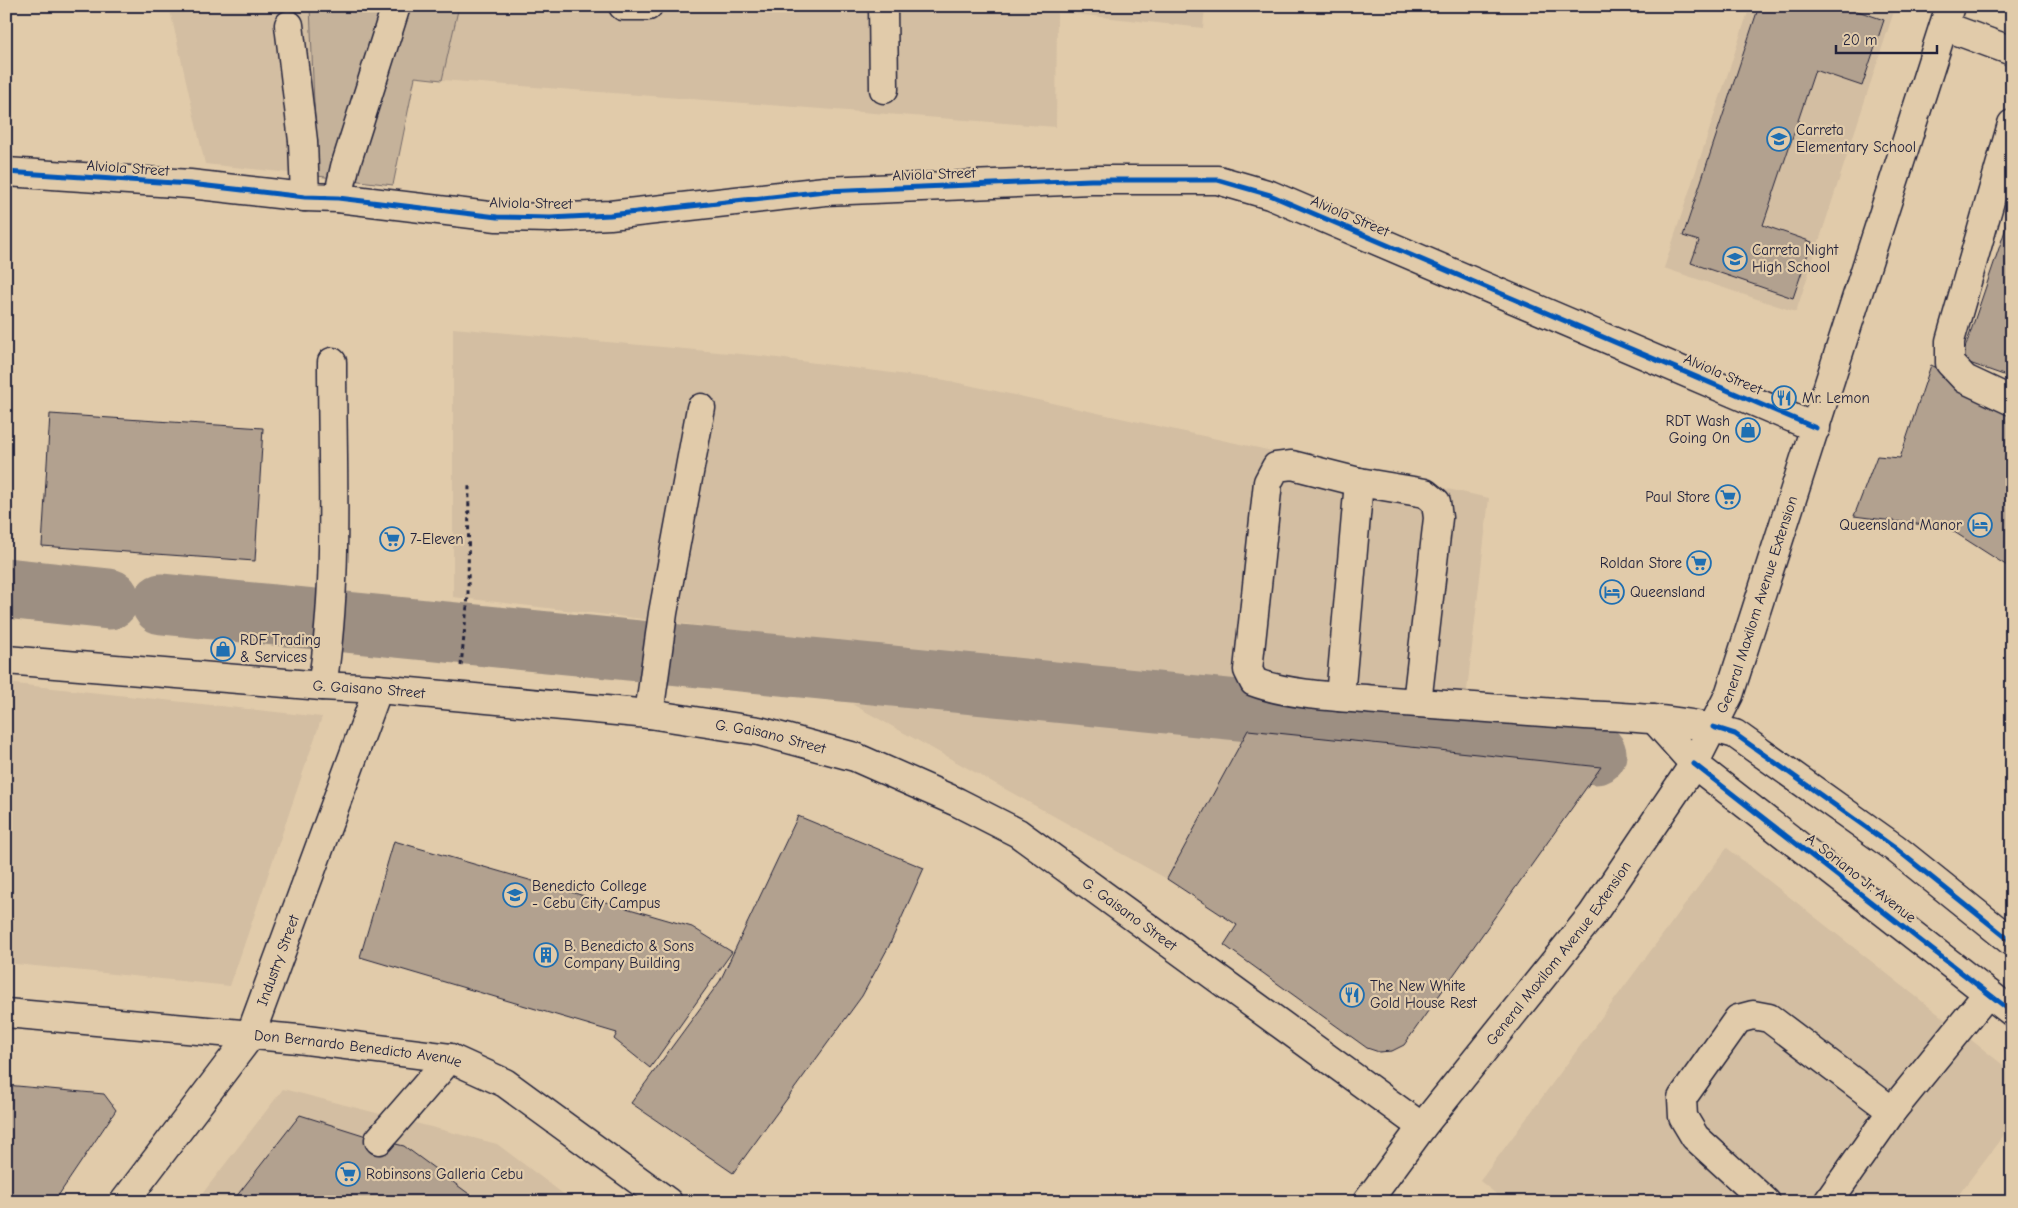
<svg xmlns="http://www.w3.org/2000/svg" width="2018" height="1208" viewBox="0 0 2018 1208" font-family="'Comic Neue',sans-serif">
	<rect width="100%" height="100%" fill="#e1cbaa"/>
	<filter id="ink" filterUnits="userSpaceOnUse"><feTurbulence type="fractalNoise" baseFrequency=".02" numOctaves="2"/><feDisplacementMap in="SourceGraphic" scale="10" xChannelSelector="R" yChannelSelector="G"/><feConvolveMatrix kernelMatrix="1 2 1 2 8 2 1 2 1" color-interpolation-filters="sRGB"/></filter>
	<g filter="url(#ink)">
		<path fill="#d3bea2" d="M169,6H310L317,176L205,164Z
			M459,6H1205L1203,28L1057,12L1056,127L442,80Z
			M1750,6H1881L1894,11L1796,312L1664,268Z
			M453,328L762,356L945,380L1489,498L1464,717L876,646L453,597Z
			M6,683L322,717L230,986L6,963Z
			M852,704L1033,708L1248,730L1167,879Z
			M1727,848L2012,1072V1124L1953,1202H1506L1480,1181Z
			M283,1089L497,1144L574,1202H196Z"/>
		<path fill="#c5b29a" stroke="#746a6a" d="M310,6H459L442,80L415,77L393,185L317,176Z"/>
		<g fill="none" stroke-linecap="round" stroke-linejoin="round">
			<path stroke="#9d8f82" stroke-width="61" d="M6,588L109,599
				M162,604L1532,739L1596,754"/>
		</g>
		<path fill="#b2a18f" stroke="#22223b" d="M1759,6H1843L1884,20L1862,86L1815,70L1763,225L1812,242L1793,298L1691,263L1699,241L1683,236Z
			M2012,210V378L1961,360Z
			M1931,365L2012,404V569L1948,528L1854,516L1877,456L1900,458Z
			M50,414L263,428L255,561L42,546Z
			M1248,730L1601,767L1404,1045L1392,1051L1379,1052L1367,1048L1224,945L1237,925L1167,879Z
			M798,816L924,868L889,946L862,996L733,1173L631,1103L720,981Z
			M394,841L692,927L732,952L650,1068L614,1039L617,1033L360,957Z
			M6,1085L104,1094L116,1110L54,1202H6Z
			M300,1115L379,1140L404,1146L480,1202H232Z"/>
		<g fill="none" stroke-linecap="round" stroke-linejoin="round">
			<g stroke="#22223b" stroke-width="31">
				<g id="minor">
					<path d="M623,6H648"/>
					<path d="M883,6L884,89"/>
					<path d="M289,25L303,141L305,197"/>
					<path d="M1944,26L2012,51"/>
					<path d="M2012,124L1950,341V363L1965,379L2012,401"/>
					<path d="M6,172L190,184L305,197L338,198L497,217L550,218L610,215L825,191L1091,180H1218L1270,195L1816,428"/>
					<path d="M338,198L345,167L396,6"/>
					<path id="s1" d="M6,660L322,686L378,689L649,714L759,731L855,757L957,802L1018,833L1422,1127"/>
					<path d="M322,686C339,580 332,469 332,362"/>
					<path d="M1340,697L1359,482"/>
					<path d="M1417,703L1438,518L1436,502L1425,493L1359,482L1292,465L1276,467L1268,482L1248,670L1254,682C1289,695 1339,697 1377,700C1446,705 1516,710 1585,715C1635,718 1687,719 1735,734L1895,848L2012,942"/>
					<path d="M649,714L663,613L701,408"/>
					<path d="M1654,719L1694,764L2012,1012"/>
					<path id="s2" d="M6,1013L298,1039L450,1058L505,1083L668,1202"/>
					<path d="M379,1140L450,1058"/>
					<path id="s3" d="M124,1202L250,1036L378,689"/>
					<path d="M1766,1202L1695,1137L1683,1117L1682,1098L1738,1019L1753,1015L1769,1018L1892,1111"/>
					<path d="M1828,1202L1892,1111L1988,993"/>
				</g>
			</g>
			<g stroke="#22223b" stroke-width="31">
				<g id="major">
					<path id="s4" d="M1367,1202L1422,1127L1592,915L1694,764L1729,695L1950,6"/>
				</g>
			</g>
			<path stroke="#22223b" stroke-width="3" stroke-dasharray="4 4" stroke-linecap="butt" d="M461,666L468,596L469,483"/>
			<use href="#minor" stroke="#e1cbaa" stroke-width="28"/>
			<use href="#major" stroke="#e1cbaa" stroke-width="28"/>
			<g stroke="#e1cbaa" stroke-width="8">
				<path id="cycleway" d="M6,172L190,184L305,197L338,198L497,217L550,218L610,215L825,191L1091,180H1218L1270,195L1816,428
					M1713,727L1735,734L1895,848L2012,942
					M1694,764L2012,1012"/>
			</g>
			<use href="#cycleway" stroke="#0057b8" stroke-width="5"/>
		</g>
	</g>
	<defs>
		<g id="school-ring" transform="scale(1.25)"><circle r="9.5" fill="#e1cbaa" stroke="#1f6fb2" stroke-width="1.5"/><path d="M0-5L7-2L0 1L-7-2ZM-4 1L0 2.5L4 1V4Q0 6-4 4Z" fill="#1f6fb2"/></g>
		<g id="restaurant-ring" transform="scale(1.25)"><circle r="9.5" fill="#e1cbaa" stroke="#1f6fb2" stroke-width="1.5"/><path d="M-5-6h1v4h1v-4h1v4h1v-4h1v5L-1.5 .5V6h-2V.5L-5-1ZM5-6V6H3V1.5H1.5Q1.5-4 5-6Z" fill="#1f6fb2"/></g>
		<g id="shop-ring" transform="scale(1.25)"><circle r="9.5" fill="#e1cbaa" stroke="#1f6fb2" stroke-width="1.5"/><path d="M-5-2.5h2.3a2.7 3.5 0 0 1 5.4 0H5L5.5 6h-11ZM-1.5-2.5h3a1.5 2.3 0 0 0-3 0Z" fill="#1f6fb2"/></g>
		<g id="supermarket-ring" transform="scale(1.25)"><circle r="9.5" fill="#e1cbaa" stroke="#1f6fb2" stroke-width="1.5"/><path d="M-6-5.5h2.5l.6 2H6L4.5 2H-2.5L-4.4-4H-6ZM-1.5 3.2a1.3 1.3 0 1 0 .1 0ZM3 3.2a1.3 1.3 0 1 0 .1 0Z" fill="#1f6fb2"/></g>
		<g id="hotel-ring" transform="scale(1.25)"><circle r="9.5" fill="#e1cbaa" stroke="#1f6fb2" stroke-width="1.5"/><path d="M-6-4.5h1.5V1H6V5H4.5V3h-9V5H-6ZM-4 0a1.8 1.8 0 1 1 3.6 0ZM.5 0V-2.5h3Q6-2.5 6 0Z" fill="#1f6fb2"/></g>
		<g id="university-ring" transform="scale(1.25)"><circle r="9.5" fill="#e1cbaa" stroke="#1f6fb2" stroke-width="1.5"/><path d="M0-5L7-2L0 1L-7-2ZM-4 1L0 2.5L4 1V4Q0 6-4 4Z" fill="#1f6fb2"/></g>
		<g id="building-ring" transform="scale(1.25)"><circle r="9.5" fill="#e1cbaa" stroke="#1f6fb2" stroke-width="1.5"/><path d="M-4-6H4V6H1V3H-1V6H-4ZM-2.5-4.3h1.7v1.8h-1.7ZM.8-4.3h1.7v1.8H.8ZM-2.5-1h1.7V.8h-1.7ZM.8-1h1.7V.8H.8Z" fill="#1f6fb2"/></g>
	</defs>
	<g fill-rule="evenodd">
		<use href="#school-ring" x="1779" y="139"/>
		<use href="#school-ring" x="1735" y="259"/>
		<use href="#restaurant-ring" x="1784" y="398"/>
		<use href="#shop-ring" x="1748" y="430"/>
		<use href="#supermarket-ring" x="1728" y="497"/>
		<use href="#hotel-ring" x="1980" y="525"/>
		<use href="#supermarket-ring" x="392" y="539"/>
		<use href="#supermarket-ring" x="1699" y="563"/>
		<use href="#hotel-ring" x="1612" y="592"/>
		<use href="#shop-ring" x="223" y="649"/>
		<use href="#university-ring" x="515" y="895"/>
		<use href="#building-ring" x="546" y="955"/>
		<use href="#restaurant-ring" x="1352" y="995"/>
		<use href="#supermarket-ring" x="348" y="1174"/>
	</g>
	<g text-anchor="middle" stroke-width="4.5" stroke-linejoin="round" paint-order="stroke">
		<g font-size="15" fill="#22223b" stroke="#e1cbaa" text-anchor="start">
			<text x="1796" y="135">Carreta<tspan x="1796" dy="17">Elementary School</tspan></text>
			<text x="1752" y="255">Carreta Night<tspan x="1752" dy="17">High School</tspan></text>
			<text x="1802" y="403">Mr. Lemon</text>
			<text x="1730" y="426" text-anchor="end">RDT Wash<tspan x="1730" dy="17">Going On</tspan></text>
			<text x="1710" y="502" text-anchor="end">Paul Store</text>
			<text x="1962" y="530" text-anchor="end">Queensland Manor</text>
			<text x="410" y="544">7-Eleven</text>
			<text x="1682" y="568" text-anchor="end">Roldan Store</text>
			<text x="1630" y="597">Queensland</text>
			<text x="240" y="645">RDF Trading<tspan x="240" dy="17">&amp; Services</tspan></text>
			<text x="532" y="891">Benedicto College<tspan x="532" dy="17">- Cebu City Campus</tspan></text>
			<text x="564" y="951">B. Benedicto &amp; Sons<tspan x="564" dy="17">Company Building</tspan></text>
			<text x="1370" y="991">The New White<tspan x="1370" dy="17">Gold House Rest</tspan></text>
			<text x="366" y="1179">Robinsons Galleria Cebu</text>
		</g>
		<g font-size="15" fill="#22223b" stroke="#e1cbaa">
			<text transform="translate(128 168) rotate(4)" y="5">Alviola Street</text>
			<text transform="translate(934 174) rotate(-2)" y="5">Alviola Street</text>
			<text transform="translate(531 203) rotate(1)" y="5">Alviola Street</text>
			<text transform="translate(1350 216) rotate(23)" y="5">Alviola Street</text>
			<text transform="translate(1723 374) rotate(23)" y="5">Alviola Street</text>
			<text dy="5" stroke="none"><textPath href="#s4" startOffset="719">General Maxilom Avenue Extension</textPath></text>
			<text dy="5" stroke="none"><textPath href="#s1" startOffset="364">G. Gaisano Street</textPath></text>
			<text dy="5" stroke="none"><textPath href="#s1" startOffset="769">G. Gaisano Street</textPath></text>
			<text transform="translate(1861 878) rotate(38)" y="5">A. Soriano Jr. Avenue</text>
			<text dy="5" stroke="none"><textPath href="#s1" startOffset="1174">G. Gaisano Street</textPath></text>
			<text dy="5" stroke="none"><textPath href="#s4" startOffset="314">General Maxilom Avenue Extension</textPath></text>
			<text dy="5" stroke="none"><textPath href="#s3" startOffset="289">Industry Street</textPath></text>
			<text dy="5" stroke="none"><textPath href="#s2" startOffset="354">Don Bernardo Benedicto Avenue</textPath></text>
		</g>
	</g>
	<rect width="2018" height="1208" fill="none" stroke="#e1cbaa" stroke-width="25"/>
	<rect x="12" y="12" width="1993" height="1183" fill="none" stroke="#22223b" stroke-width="2" filter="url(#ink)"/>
	<path d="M1836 45v8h101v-8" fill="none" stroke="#22223b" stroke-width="2.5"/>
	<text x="1843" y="45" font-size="15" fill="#22223b" stroke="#e1cbaa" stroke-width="4" paint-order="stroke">20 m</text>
</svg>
